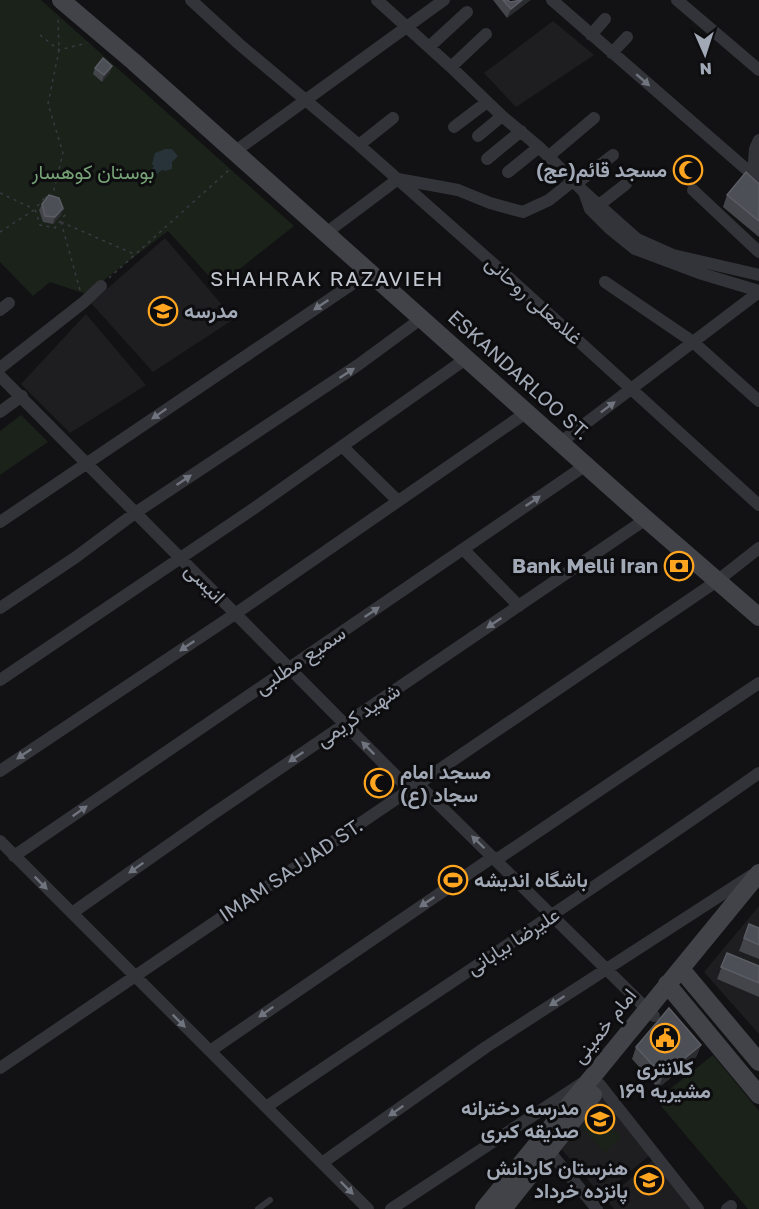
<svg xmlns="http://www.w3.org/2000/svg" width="759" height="1209" viewBox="0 0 759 1209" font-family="'Golos Text',Vazirmatn,sans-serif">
	<rect width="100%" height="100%" fill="#121214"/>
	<path fill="#1e1e21" d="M553,21L594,55L516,107L484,73Z
		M165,238L234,319L153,372L91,303Z
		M86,314L146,385L70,433L21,384Z
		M759,906V1034L704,972Z
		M602,1093L649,1156L601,1195L557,1144Z
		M653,1160L693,1209H614L606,1199Z"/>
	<path fill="#1a221a" d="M0,0H41L294,226L218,286L168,231L86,294L50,282L33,296L0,262Z
		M21,415L48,442L0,475V431Z
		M713,1055L759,1111V1209H748L656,1100Z
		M598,1112L621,1138L605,1153L582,1127Z"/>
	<path fill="#273239" d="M165,149H172L178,156L172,162V169L166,171L162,170L157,174L152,169L154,166L152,164L155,153Z"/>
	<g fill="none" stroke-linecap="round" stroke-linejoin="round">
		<path stroke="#393b40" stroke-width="1.5" stroke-dasharray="3 4.5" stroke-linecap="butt" d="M40,35L59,50L87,43
			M0,193L34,209
			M45,197L60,201L65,215L55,228L40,225L35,209Z
			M52,198L63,153L48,104L59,50L58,16
			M61,222L80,290
			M61,222L134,254
			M0,232L34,210
			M109,278L230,169"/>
		<path stroke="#333439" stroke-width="6" d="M258,1209L270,1200"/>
		<path stroke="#333439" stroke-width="12" d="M191,0L239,44L359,145L506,275L759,505
			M377,0L451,67L502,116L539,147L583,191L637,239L673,255L759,275
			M552,0L753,175L759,185
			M677,0L759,70
			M591,35L605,19
			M429,47L467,12
			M612,53L627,37
			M451,67L486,34
			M454,127L487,102
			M478,136L502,116
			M359,145L393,118
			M234,152L444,0
			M549,156L594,118
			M487,159L521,131
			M508,172L539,147
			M753,175L755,149L759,140
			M577,183L613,155
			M693,190L759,252
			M584,192L590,209L609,228L635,249L699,273L759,291
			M599,205L626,184
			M326,233L398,179L458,190L490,203L523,212L549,200L574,180
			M605,282L693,342L759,401
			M0,310L9,303
			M0,368L84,302L101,286
			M0,376L409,789
			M0,412L22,396
			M561,442L759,292
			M343,447L398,501
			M0,522L370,272
			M463,549L519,606
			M0,608L76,557L135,513L358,365L422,318
			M0,680L253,509L467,358
			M0,771L235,614L527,412
			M418,784L654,1016
			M0,841L368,1209
			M14,856L586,465
			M496,860L759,683
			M72,913L210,816L646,519
			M210,1051L493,857
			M0,1068L717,581L759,548
			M266,1107C430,995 597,888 759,773
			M544,1145L597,1209
			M322,1163L486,1047L752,875
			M391,1209L590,1078L600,1085L698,1209
			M727,1209L731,1206"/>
		<path stroke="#414349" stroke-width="18" d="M61,0L134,62L646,519L759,617
			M681,969L759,1062
			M667,984L759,1095
			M484,1209L759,873
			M503,1209L593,1095"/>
	</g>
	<path fill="#43454a" d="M493,0H508L510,2L518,0L507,18Z
		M112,66L110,72L102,82L93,74L95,68Z
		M759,184V237L723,207L727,195Z
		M42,204L61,215L53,224L43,222L39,210Z
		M749,924L759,928V959L739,951Z
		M727,953L759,966V997L717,979Z
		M701,1045L696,1057L658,1088L632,1059L636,1047Z"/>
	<path fill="#2b2c30" d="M522,0H531L507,18L511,9Z
		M112,66L110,72L102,82L104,75Z
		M63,208L61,215L53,224L55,217Z
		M701,1045L696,1057L658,1088L663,1076Z"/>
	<path fill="#4d4f56" stroke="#5b5d65" stroke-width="1.5" d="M503,0H508L510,2L522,0L511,9Z
		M103,58L112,66L104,75L95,68Z
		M746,172L759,184V221L727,195Z
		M49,195L59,198L63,208L55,217L45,216L42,204Z
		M749,924L759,928V945L744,938Z
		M727,953L759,966V983L721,967Z
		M669,1008L701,1045L663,1076L636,1047Z"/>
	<defs><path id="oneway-solid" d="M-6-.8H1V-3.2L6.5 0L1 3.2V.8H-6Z" transform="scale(1.5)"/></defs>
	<g fill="#70747e">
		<use href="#oneway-solid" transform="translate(643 80) rotate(41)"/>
		<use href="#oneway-solid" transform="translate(321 305) rotate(146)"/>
		<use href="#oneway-solid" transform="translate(347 373) rotate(-33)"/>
		<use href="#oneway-solid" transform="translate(608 407) rotate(-37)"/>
		<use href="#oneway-solid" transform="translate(159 414) rotate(145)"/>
		<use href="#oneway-solid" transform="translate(184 480) rotate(-34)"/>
		<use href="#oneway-solid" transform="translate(533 501) rotate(-34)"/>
		<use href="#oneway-solid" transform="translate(372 612) rotate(-34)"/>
		<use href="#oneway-solid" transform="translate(494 623) rotate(146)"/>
		<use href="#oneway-solid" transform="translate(187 646) rotate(146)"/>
		<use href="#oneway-solid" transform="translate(368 748) rotate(-135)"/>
		<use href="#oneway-solid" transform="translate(24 754) rotate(146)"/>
		<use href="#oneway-solid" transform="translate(296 757) rotate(146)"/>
		<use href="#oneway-solid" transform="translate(80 811) rotate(-35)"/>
		<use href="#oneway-solid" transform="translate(478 842) rotate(-136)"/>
		<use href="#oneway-solid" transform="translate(136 868) rotate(145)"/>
		<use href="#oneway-solid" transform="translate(41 883) rotate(45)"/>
		<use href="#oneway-solid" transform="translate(427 902) rotate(146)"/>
		<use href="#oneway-solid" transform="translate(557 1001) rotate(147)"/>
		<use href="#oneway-solid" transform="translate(266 1012) rotate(145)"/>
		<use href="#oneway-solid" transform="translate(179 1021) rotate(45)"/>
		<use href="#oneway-solid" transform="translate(396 1111) rotate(145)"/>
		<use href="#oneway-solid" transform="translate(347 1188) rotate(45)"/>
	</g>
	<defs>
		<g id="mosque-ring" transform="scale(1.5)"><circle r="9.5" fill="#0d0d0f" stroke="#ffa51f" stroke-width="1.5"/><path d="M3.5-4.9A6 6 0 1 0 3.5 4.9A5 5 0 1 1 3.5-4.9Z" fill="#ffa51f"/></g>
		<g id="school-ring" transform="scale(1.5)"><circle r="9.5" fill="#0d0d0f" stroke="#ffa51f" stroke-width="1.5"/><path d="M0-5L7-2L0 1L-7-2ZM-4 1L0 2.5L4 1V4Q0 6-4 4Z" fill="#ffa51f"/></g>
		<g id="bank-ring" transform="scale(1.5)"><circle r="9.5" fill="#0d0d0f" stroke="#ffa51f" stroke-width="1.5"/><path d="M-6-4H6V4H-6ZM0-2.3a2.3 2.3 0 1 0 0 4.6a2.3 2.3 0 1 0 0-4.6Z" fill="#ffa51f"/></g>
		<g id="stadium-ring" transform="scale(1.5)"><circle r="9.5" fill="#0d0d0f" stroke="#ffa51f" stroke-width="1.5"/><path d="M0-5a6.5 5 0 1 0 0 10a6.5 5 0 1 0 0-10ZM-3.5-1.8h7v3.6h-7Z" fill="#ffa51f"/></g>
		<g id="civic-ring" transform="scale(1.5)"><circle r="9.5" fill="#0d0d0f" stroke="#ffa51f" stroke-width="1.5"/><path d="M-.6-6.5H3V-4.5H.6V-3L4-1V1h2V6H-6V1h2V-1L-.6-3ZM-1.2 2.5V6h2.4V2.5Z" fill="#ffa51f"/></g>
	</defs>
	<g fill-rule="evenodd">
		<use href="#mosque-ring" x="688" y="170"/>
		<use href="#school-ring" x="163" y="311"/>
		<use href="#bank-ring" x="679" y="566"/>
		<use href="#mosque-ring" x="379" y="783"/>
		<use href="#stadium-ring" x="453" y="880"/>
		<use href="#civic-ring" x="665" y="1038"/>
		<use href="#school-ring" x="600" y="1119"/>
		<use href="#school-ring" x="649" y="1180"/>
	</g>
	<g text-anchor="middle" stroke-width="6" stroke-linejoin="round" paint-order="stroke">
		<g font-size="20" font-weight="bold" fill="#a2a9b6" stroke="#0d0d0f" text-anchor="end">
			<text x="667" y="177">مسجد قائم(عج)</text>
			<text x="184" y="318" text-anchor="start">مدرسه</text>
			<text x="658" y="573">Bank Melli Iran</text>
			<text x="400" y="779" text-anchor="start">مسجد امام<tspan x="400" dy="23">سجاد (ع)</tspan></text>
			<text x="474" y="887" text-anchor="start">باشگاه اندیشه</text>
			<text x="665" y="1075" text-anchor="middle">کلانتری<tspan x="665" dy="23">۱۶۹ مشیریه</tspan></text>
			<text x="579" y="1115">مدرسه دخترانه<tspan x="579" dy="23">صدیقه کبری</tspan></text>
			<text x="628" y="1175">هنرستان کاردانش<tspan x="628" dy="23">پانزده خرداد</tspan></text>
		</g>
		<g font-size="20" fill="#77a377" stroke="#0d0d0f">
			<text x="93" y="179">بوستان کوهسار</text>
		</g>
		<g font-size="20" fill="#a2a9b6" stroke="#0d0d0f">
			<text transform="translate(534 300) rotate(42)" y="7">غلامعلی روحانی</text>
			<text transform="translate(519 375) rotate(42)" y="7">ESKANDARLOO ST.</text>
			<text transform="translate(205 583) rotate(45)" y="7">انیسی</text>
			<text transform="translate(300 660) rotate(-34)" y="7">سمیع مطلبی</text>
			<text transform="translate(358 715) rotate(-34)" y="7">شهید کریمی</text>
			<text transform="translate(291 870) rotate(-34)" y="7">IMAM SAJJAD ST.</text>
			<text transform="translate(513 941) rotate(-33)" y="7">علیرضا بیابانی</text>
			<text transform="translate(604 1026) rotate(-51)" y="7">امام خمینی</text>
		</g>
		<g font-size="21" letter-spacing="1.5" fill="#c3c8d1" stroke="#0d0d0f">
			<text x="327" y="286">SHAHRAK RAZAVIEH</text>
		</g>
	</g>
	<g transform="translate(705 54) rotate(177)" stroke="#0d0d0f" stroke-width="4.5" paint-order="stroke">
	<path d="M0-4.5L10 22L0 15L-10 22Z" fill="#a2a9b6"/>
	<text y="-9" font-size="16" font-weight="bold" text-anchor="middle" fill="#a2a9b6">N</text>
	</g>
</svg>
